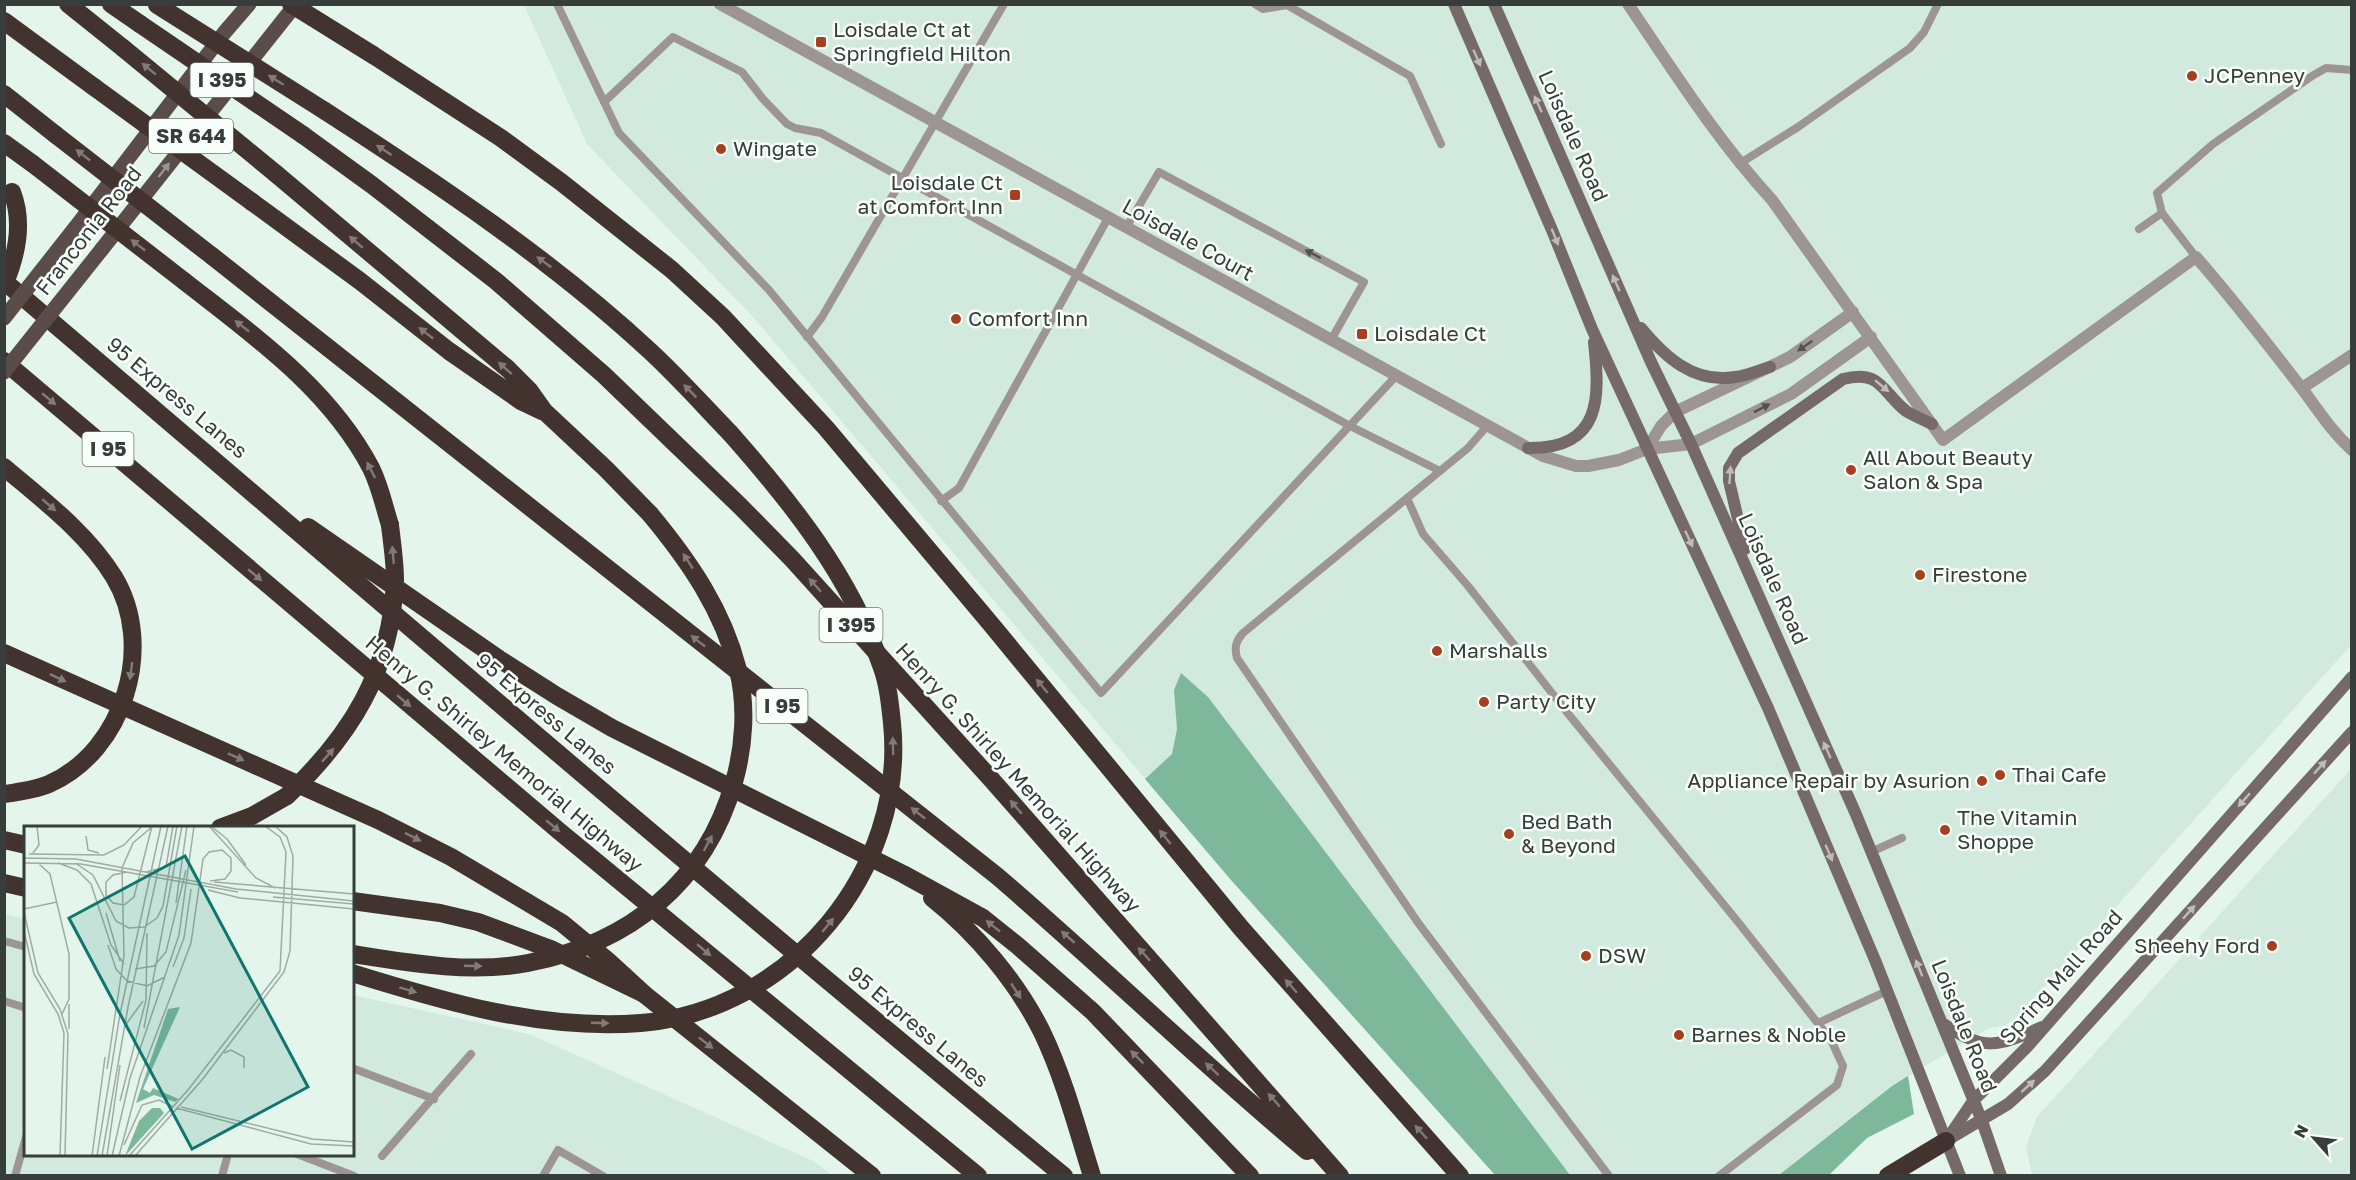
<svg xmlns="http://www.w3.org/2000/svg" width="2356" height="1180" viewBox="0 0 2356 1180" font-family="'Golos Text',sans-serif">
	<rect width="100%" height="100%" fill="#e4f5eb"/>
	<path fill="#d2eadd" d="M524,5H2351V645L2018,1016L2005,1026L1989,1028L1892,1086L1779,1175H1566L1550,1155L1231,880L753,317L587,144Z
		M2351,769V1175H2032L2026,1147L2037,1117Z
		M5,914L25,919L26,1154H352L353,995L529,1034L813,1161L832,1175L5,1176Z"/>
	<path fill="#7db89b" d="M1181,673L1208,697L1570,1175H1495L1231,880L1145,779L1172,754L1177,729L1174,690Z
		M1908,1076L1914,1114L1867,1138L1829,1175H1779L1892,1086Z"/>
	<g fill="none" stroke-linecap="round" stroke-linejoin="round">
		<path stroke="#9d9593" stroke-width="8" d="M557,4L619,133L769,290L1101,693L1396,376
			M1255,4L1263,9L1287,5L1410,76L1441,144
			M604,102L673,37L742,72L763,99L787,124L795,128L821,133L1350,426L1440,471
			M1739,164L1798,127L1910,48L1924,32L1938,4
			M1126,228L1159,172L1364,282L1331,340
			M2139,229L2162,213
			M2196,257L2162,213L2157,193L2213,144L2312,76L2326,68L2352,70
			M807,337L822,317L1004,4
			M1487,426L1468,448L1243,633C1236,641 1234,647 1237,658L1419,924L1609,1176
			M1407,498L1423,534L1468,586L1570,716L1738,922L1831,1040L1843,1066L1837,1085L1719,1176
			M941,501L959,488L1108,218
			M1871,852L1902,838
			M4,941L26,947
			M4,1001L26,1008
			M1818,1023L1887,991
			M352,1068L434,1099
			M297,1154L354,1176
			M382,1156L471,1054
			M15,1176L26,1137
			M222,1176L228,1154
			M543,1176L558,1150L603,1176"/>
		<path stroke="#9d9593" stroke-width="12" d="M720,4L1543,456L1576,466H1588L1619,460L1647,449L1691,444L1791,394L1871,337
			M1628,4C1674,72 1717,140 1772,200L1943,440L2196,257C2232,298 2266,342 2300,386C2317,408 2330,430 2352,450
			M2302,388L2352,355
			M1647,449L1661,426L1675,412L1790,357L1853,312"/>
		<path stroke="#756a67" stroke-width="12" d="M1454,4L1552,230L1592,329L1768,708L1875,960L1960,1176
			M1494,4L1651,362L1691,444L1855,812L1982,1121L2001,1176
			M1641,328C1665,357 1694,384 1735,377C1747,376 1759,370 1770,367
			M1528,448C1602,449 1600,398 1594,342
			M1745,549L1729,481V468L1738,453L1843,379C1881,369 1882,392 1906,411C1914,416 1924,420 1932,424
			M1942,1023C1985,1052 1997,1047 2042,1027
			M1949,1139L2008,1104L2045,1071L2352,732
			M1946,1141L1973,1101L2027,1047L2352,677"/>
		<path stroke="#594c49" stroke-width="15" d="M75,228L224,33L249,4
			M102,249L296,4"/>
		<path stroke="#42332f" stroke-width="18" d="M68,4L123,48
			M111,4L140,24
			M4,21L94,87
			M373,55L501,138L561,182L672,270L723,317L826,428L990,623L1241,928L1460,1176
			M4,94L56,135
			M325,111C438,184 552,260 651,352C678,377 704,406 730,433
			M303,135L372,185L496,281L604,375L740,506L792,559L991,779L1340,1176
			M4,143L33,164
			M275,173L508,369L529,390L544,411L606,469L650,514
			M252,202L360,281L449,351L521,401L542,411
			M212,256L997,876C1102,966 1201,1063 1307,1151
			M4,281C356,581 706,883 1064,1176
			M184,281C253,335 329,388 371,468C380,486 384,506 390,525
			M4,361L559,831L978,1176
			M4,467C43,500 87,533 114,577C156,646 124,751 49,784C35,790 19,792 4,794
			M308,527L499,659L557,696L612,728L903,874L983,918L1018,946L1093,1012L1250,1176
			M220,828L252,816L287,796
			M4,840L26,845
			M4,883L26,888
			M932,898C976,933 1017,982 1042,1032C1064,1078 1077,1128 1092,1176
			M352,901L440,913L478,922L553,950L644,994L872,1176
			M1888,1176L1946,1141"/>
		<path stroke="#594c49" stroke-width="15" d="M4,318L75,228
			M4,372L102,249"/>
		<path stroke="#42332f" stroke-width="18" d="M291,4L373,55
			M157,5L325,111
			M140,24L303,135
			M123,48L275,173
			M94,87L252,202
			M56,135L212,256
			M33,164L184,281
			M4,285C17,255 24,223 12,192
			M4,653L378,820L451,857L562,923L608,961L644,994
			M287,796C351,735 391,672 395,580C395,562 392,543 390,525
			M352,954C409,963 471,974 528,963C630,943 705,883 734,782C744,747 747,706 738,670C723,610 689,561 650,514
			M352,973C445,1002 543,1031 641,1023C790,1011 907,871 892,723C890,704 888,683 881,665C850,576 792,503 730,433"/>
	</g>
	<defs><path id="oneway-solid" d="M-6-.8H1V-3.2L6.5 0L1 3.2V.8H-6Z" transform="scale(1.5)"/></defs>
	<g fill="#bdbcb8">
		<use href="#oneway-solid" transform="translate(1477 58) rotate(66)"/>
		<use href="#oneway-solid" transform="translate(1538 104) rotate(-114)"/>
		<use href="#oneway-solid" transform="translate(1555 237) rotate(68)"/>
		<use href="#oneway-solid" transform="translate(1616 283) rotate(-114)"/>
		<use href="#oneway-solid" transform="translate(1882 386) rotate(40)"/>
		<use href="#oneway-solid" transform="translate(1730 475) rotate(-86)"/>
		<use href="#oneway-solid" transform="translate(1689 539) rotate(65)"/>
		<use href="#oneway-solid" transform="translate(1827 750) rotate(-114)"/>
		<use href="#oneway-solid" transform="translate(2320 767) rotate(-48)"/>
		<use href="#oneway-solid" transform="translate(2244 800) rotate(131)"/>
		<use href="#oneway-solid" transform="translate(1829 853) rotate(67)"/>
		<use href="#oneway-solid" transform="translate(2189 912) rotate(-48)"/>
		<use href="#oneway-solid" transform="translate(1919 968) rotate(-112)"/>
		<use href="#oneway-solid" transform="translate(2028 1086) rotate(-42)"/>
	</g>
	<g fill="#827a76">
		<use href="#oneway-solid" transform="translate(149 69) rotate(-141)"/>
		<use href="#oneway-solid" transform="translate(276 80) rotate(-148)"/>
		<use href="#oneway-solid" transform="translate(384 150) rotate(-147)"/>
		<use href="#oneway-solid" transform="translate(83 155) rotate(-142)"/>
		<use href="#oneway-solid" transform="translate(356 242) rotate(-139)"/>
		<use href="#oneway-solid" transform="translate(138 245) rotate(-142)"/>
		<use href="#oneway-solid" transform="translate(544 262) rotate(-144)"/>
		<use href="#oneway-solid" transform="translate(242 326) rotate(-142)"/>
		<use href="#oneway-solid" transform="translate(426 333) rotate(-142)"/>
		<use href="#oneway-solid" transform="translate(505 368) rotate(-138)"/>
		<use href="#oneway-solid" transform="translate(690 391) rotate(-135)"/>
		<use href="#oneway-solid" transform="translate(49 399) rotate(40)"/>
		<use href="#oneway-solid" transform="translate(371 470) rotate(-117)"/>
		<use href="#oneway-solid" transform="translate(49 505) rotate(41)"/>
		<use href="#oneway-solid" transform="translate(393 555) rotate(-95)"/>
		<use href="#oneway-solid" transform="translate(688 561) rotate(-123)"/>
		<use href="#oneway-solid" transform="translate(255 575) rotate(40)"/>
		<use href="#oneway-solid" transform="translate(815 585) rotate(-132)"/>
		<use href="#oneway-solid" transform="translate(698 641) rotate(-142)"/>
		<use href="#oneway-solid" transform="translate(131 671) rotate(98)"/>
		<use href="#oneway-solid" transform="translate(58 678) rotate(25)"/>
		<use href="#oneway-solid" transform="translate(1042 686) rotate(-129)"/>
		<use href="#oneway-solid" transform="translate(404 701) rotate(40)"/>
		<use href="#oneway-solid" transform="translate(893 746) rotate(-91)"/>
		<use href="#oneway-solid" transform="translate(328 755) rotate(-49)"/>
		<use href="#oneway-solid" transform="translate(236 757) rotate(24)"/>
		<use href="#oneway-solid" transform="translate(1016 807) rotate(-131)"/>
		<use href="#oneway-solid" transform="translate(918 813) rotate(-142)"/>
		<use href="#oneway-solid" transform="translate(553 826) rotate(40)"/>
		<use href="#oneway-solid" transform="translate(413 837) rotate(27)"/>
		<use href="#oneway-solid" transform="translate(1165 837) rotate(-129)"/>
		<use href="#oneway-solid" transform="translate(708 843) rotate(-62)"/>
		<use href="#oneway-solid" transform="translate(828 925) rotate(-51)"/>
		<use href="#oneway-solid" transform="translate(993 926) rotate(-142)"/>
		<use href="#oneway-solid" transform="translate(1068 937) rotate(-139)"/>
		<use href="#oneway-solid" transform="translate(704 950) rotate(40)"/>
		<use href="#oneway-solid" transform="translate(1144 954) rotate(-132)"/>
		<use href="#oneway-solid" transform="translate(473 966) rotate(2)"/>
		<use href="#oneway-solid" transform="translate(1291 986) rotate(-131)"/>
		<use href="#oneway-solid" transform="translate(408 990) rotate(17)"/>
		<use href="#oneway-solid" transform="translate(1016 991) rotate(57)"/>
		<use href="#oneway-solid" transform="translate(600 1023) rotate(2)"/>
		<use href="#oneway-solid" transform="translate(706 1043) rotate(38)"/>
		<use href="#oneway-solid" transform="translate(1137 1057) rotate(-135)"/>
		<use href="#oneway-solid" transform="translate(1212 1069) rotate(-137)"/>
		<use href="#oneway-solid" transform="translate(1274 1100) rotate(-131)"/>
		<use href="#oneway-solid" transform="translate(1421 1132) rotate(-132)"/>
	</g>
	<use fill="#999490" href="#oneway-solid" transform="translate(164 170) rotate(-52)"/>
	<g fill="#505350">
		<use href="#oneway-solid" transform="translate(1313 254) rotate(-152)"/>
		<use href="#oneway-solid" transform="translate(1805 346) rotate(145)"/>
		<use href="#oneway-solid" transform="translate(1762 408) rotate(-27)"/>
	</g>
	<g fill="#a63e20" stroke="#f8fffb" stroke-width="2">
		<rect x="815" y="36" width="12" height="12" rx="3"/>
		<circle cx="2192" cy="76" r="6"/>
		<circle cx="721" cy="149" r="6"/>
		<rect x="1009" y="189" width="12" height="12" rx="3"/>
		<circle cx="956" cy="319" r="6"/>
		<rect x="1356" y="328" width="12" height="12" rx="3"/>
		<circle cx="1851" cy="470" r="6"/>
		<circle cx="1920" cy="575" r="6"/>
		<circle cx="1437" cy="651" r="6"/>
		<circle cx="1484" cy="702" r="6"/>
		<circle cx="2000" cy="775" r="6"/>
		<circle cx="1982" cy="781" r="6"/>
		<circle cx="1945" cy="830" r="6"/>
		<circle cx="1509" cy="834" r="6"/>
		<circle cx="2272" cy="946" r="6"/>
		<circle cx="1586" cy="956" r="6"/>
		<circle cx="1679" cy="1035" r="6"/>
	</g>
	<g text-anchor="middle" stroke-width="5" stroke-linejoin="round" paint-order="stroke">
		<g fill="#f8fffb" stroke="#717774" stroke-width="1.5">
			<rect x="190.5" y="63" width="63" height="34" rx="4.5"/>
			<rect x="149" y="119" width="84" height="34" rx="4.5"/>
			<rect x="82.5" y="432" width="51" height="34" rx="4.5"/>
			<rect x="819.5" y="608" width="63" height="34" rx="4.5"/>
			<rect x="756.5" y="689" width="51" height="34" rx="4.5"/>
		</g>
		<g font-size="20" font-weight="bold" fill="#373d3a">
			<text x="222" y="87">I 395</text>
			<text x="191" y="143">SR 644</text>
			<text x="108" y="456">I 95</text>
			<text x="851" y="632">I 395</text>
			<text x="782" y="713">I 95</text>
		</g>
		<g font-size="21" fill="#373d3a" stroke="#f8fffb" text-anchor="start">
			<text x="833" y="37">Loisdale Ct at<tspan x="833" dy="24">Springfield Hilton</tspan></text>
			<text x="2204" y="83">JCPenney</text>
			<text x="733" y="156">Wingate</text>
			<text x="1003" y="190" text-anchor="end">Loisdale Ct<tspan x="1003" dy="24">at Comfort Inn</tspan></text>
			<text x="968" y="326">Comfort Inn</text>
			<text x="1374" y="341">Loisdale Ct</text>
			<text x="1863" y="465">All About Beauty<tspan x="1863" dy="24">Salon &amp; Spa</tspan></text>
			<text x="1932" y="582">Firestone</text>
			<text x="1449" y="658">Marshalls</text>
			<text x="1496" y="709">Party City</text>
			<text x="2012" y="782">Thai Cafe</text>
			<text x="1970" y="788" text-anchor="end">Appliance Repair by Asurion</text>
			<text x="1957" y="825">The Vitamin<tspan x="1957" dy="24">Shoppe</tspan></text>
			<text x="1521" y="829">Bed Bath<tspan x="1521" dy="24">&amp; Beyond</tspan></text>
			<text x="2260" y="953" text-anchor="end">Sheehy Ford</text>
			<text x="1598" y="963">DSW</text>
			<text x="1691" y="1042">Barnes &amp; Noble</text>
		</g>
		<g font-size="21" fill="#373d3a" stroke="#f8fffb">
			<text transform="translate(1573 136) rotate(66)" y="7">Loisdale Road</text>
			<text transform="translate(89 231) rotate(-52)" y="7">Franconia Road</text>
			<text transform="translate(1188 240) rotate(29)" y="7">Loisdale Court</text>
			<text transform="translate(177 398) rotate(40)" y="7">95 Express Lanes</text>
			<text transform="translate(1773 579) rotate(66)" y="7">Loisdale Road</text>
			<text transform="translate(546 714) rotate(40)" y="7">95 Express Lanes</text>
			<text transform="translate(504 754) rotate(40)" y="7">Henry G. Shirley Memorial Highway</text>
			<text transform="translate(1018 778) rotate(48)" y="7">Henry G. Shirley Memorial Highway</text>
			<text transform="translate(2061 977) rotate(-48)" y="7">Spring Mall Road</text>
			<text transform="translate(1964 1026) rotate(68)" y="7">Loisdale Road</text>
			<text transform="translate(918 1027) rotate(40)" y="7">95 Express Lanes</text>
		</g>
	</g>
	<g transform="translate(24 826)">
		<rect width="330" height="330" fill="#e4f5eb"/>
		<path d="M156,181L119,263L126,267L129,262L155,273L151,276L130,269L112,277L144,183ZM128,282H136L140,287L101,330L115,295Z" fill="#7db89b"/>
		<path fill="none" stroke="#9faba4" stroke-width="1.5" d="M185,0L232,52L251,62M187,0L203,13L222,39M62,10L64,24L75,27M9,27L15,19L13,0M5,28L80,29L100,19L118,0M0,32L52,33L212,63L330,75M0,37L57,38L214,66M34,37L53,44L67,58L87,119L100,138M51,37L69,49L92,95L105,102L120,101L133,92L139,80L153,0M15,38L26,48L45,128V173L38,188M103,46L89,49L82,56V69L89,77L100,79L110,71L128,0M122,46L142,41L149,0M190,56L330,68M184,64L216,72L330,83M249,71L330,78M152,77L163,0M0,83L33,76M0,86L14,147L36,183L44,208L41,330M82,87L96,135M0,105L10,148L34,188L40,207L36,330M84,119L92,143L103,155L123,160L141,151M149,141L160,112L167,63M111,143L130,140L142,126L162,44M45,178V203M100,201L119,175M120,202L158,0M200,227L207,224L220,231V242M83,243L100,130L98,42L109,17L129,0M96,275L122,174L123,107M157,281L288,313L330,316M152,282L287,318L330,320M100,319L118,279L135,274L150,281M68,330L81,231M73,330L96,188L137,0M78,330L104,181L144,0M83,330L96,239M88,330L106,252L155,109L170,0M95,330L116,251L167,117L179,33L185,26L198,24L207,32V45L201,53L186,55M105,330L164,264L256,145L262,26L256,11L241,0M111,330L178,254L260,146L266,125L269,30L263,11L251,0"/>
		<path fill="#0f766e" fill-opacity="0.15" stroke="#0f766e" stroke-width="3" d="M161,30L284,261L168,323L45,92Z"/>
		<rect width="330" height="330" fill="none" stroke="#373d3a" stroke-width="3"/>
	</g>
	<rect width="2356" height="1180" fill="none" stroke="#373d3a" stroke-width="12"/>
	<g transform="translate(2314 1138) rotate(298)" stroke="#f8fffb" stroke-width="4.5" paint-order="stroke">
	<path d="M0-4.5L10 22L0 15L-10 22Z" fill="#373d3a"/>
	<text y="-9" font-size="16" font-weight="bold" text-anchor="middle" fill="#373d3a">N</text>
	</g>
</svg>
